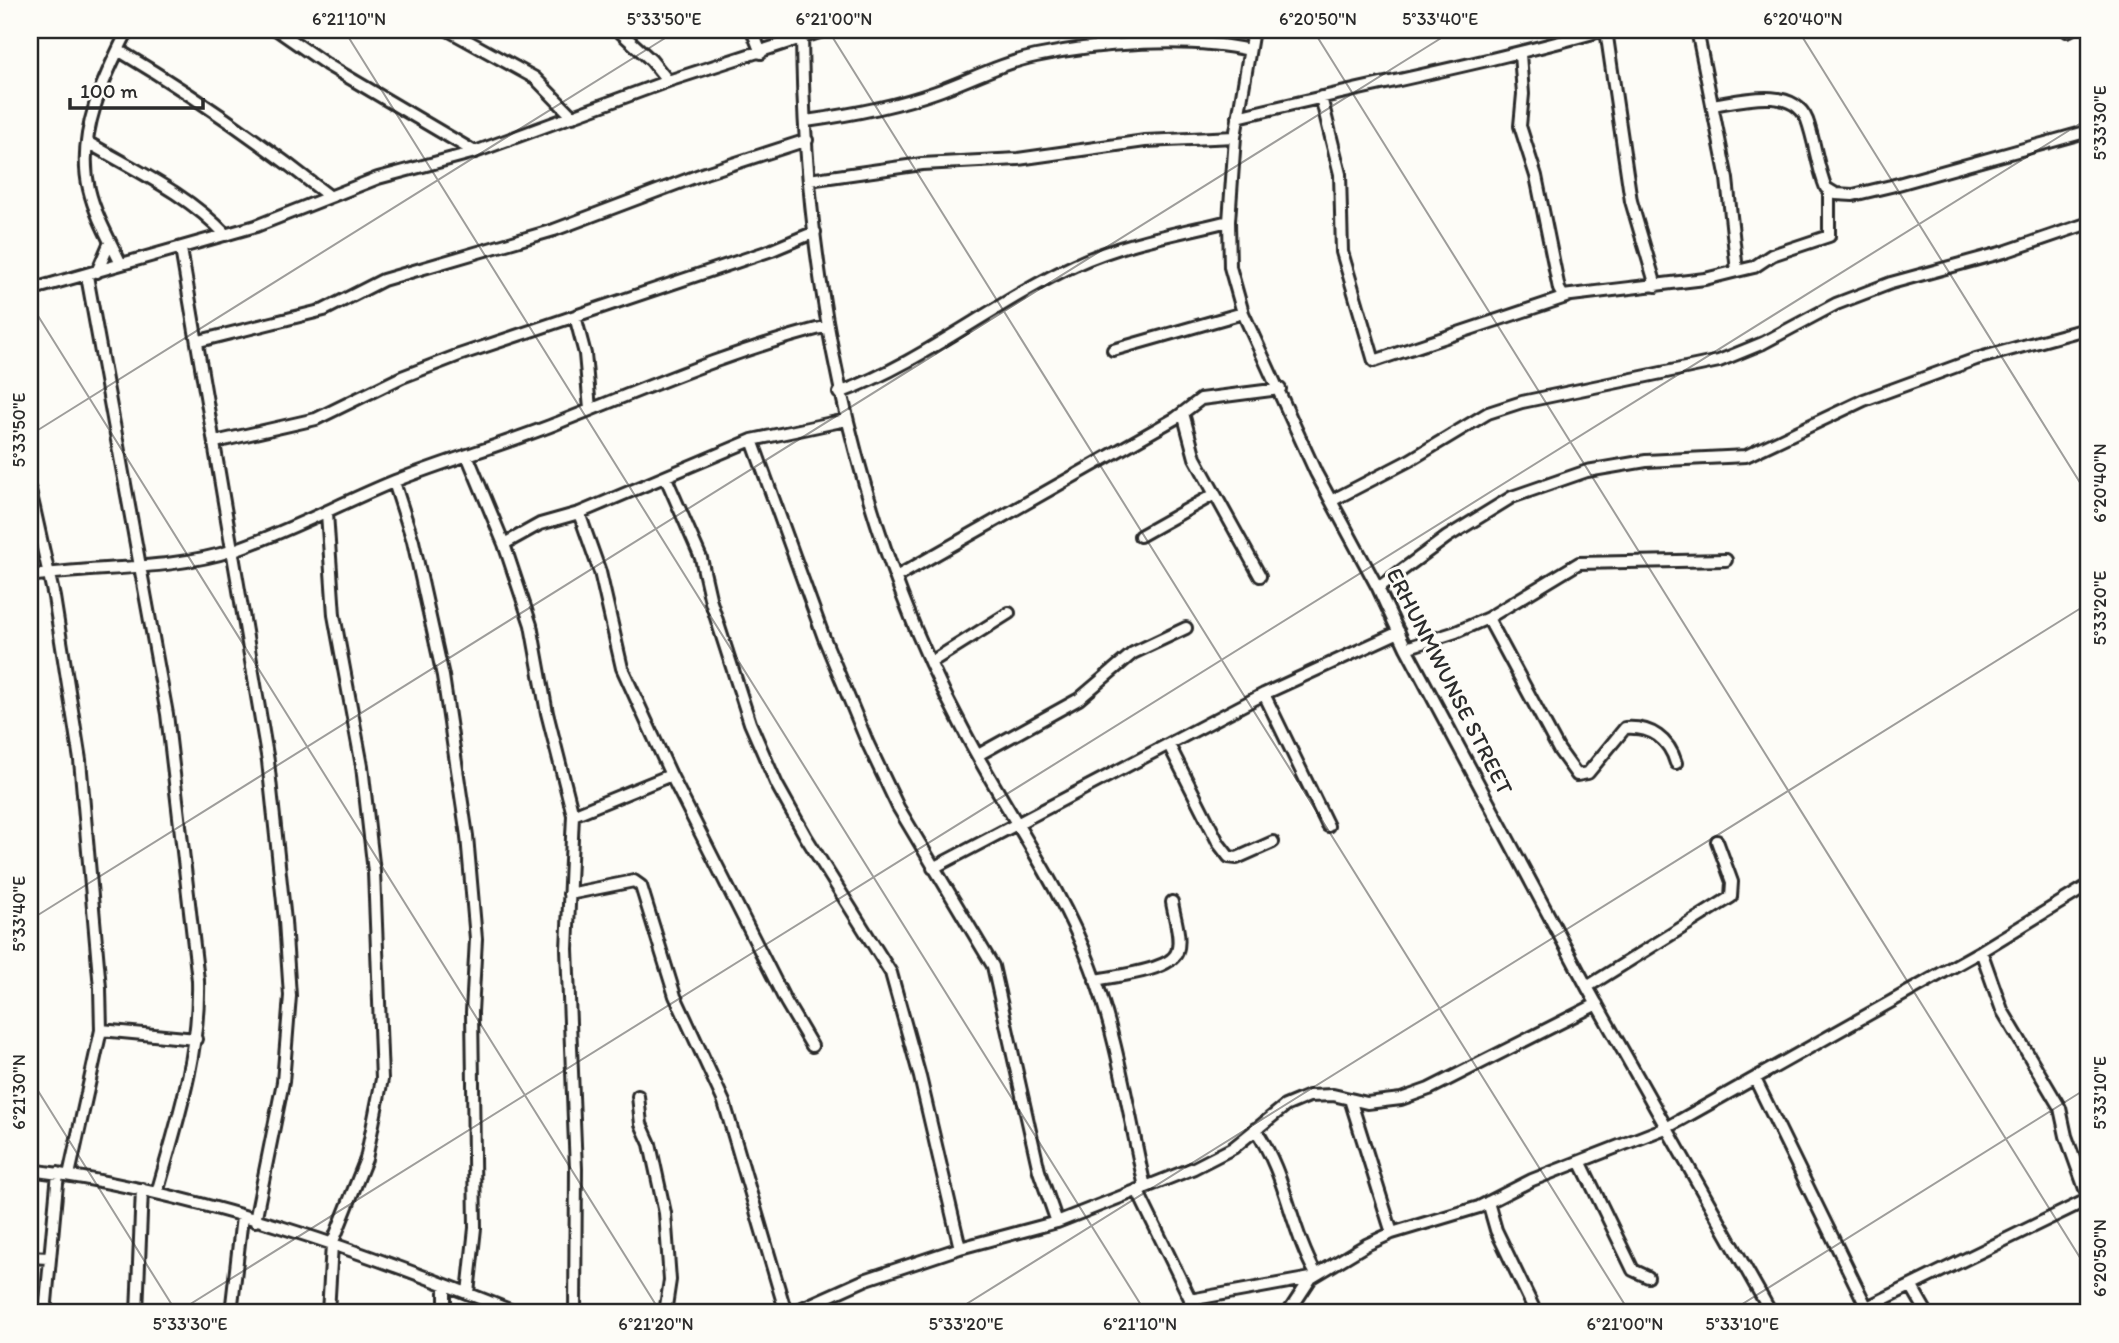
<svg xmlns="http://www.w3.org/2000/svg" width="2119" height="1343" viewBox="0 0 2119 1343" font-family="Itim,sans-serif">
	<rect width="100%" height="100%" fill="#fdfcf7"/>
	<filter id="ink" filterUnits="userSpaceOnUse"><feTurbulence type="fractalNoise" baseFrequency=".0143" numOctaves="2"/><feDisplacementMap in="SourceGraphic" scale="14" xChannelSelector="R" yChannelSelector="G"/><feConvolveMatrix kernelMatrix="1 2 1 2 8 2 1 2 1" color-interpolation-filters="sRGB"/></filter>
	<g filter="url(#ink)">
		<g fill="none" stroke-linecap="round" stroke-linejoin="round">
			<g stroke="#2b2b2b" stroke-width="16">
				<path id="street" d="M277,30L326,64L475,152
					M448,30L535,78L573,117
					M618,30L651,60L668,81
					M752,30L761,53
					M802,30C803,222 833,415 902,595C919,640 940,686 963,729C1004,809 1059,882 1091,967C1117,1035 1129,1116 1145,1187
					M1253,30L1235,137L1229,221L1230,267L1243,313L1316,473L1378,588L1406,648L1587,987L1771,1313
					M1606,30L1631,201L1656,286
					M1697,30L1727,179L1737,271L1754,267L1772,255L1829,236V192
					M2067,31L2070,30
					M118,50C192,94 262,143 329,196
					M1520,54L1523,94L1520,126L1536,176L1559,289L1563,296L1705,279L1737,271
					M1321,97L1340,174L1342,252L1374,361L1566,297
					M1712,105C1739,101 1793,85 1807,120C1815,142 1817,166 1826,188L1836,194L1853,195L1891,186L2089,131
					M1238,117C1360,87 1484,64 1604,30
					M806,121C850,115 894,107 936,92C969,80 1002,63 1036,56C1097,43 1189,36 1249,50
					M87,142C135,170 188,194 226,235
					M809,180L922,164L1018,159L1145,141L1235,137
					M181,249L268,761L285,921L290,996L283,1082L255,1221
					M121,264C109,239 95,215 89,189C76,134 104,77 128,30
					M97,272L110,242
					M87,276L167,714L198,980C200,1054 177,1122 157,1193
					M30,290L256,226L378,178L475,152L668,81L826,30
					M575,316L585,354L590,409
					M199,341L324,310L383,280L554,230L705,173L807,140
					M1113,350L1243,313
					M839,393C924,362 993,303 1075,265C1122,243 1179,233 1229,221
					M1183,413L1195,458L1260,576
					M2086,429H2089
					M752,440L824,638L868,744L898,807L993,966L1039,1171L1057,1222
					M215,442L316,419L402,377L459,355L772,250L815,232
					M467,455L504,544L531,625L547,713L573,815L567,949L576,1169L575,1313
					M666,478L701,558L711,602L750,723L777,785L806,837L891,973L920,1077L960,1248
					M394,482L413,541L443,676L467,836L476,939L472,1012L475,1228L468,1293
					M30,490L54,597L80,760L100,988L101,1030L69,1175
					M1331,501L1410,460L1488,413L1522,402L1719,361L1763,343L1836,304L1891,283L2004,252L2089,223
					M327,513L334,615L362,766L374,872L382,1079L366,1159L332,1244L328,1313
					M579,513L600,572L622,668L671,775L786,1002L812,1046
					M1140,536L1213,495
					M504,544L540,524L579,513L752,440L846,420
					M30,576C97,566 169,571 234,550C290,531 341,503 395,481C448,460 502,445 555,424C646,388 733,350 828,326
					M896,577L1176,418L1201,399L1280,389
					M1378,588L1447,537L1512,497L1587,471L1646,461L1746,456L1864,400L1976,359L2089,328
					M1488,618L1559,750L1577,775L1588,773L1625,728C1651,726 1669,739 1676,763
					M1406,648L1456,632L1488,618L1579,563L1726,560
					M931,662L1009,613
					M1264,694L1328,826
					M1169,745L1219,844L1229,857L1237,858L1273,842
					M978,755L1079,699L1133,653L1186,628
					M573,815L671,775
					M933,868L1264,694L1399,632
					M569,894L634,881L641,886L675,996L724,1102L786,1313
					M1981,951L2002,1010L2060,1108L2066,1136L2089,1200
					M1095,980C1114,976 1170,971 1177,952C1182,938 1174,916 1172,902
					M1587,987L1731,897L1732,882L1717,841
					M101,1030L196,1039
					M1755,1079L1867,1308
					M638,1096L641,1124L650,1144L665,1213L670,1280L665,1313
					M1350,1099L1392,1233
					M1255,1129C1286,1173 1290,1228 1316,1274
					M1581,1163L1633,1270L1648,1277
					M30,1170C192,1190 366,1252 517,1313
					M1137,1190L1197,1313
					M1488,1202L1496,1230L1536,1313
					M30,1257L48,1258
					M445,1285V1313
					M1912,1287L1927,1313
					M1190,1300L1311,1278
					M45,1313L58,1173
					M137,1313L142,1189
					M231,1313L242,1217
					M791,1313L867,1279L960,1248L1057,1222L1194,1168L1233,1148L1285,1106L1309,1096L1333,1095L1367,1103L1401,1099L1429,1089L1597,1004
					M1288,1313L1311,1278L1366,1245L1392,1233L1479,1207L1532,1180L1668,1127L1981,951L2089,885
					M1855,1313L2089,1199"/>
			</g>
			<use href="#street" stroke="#fdfcf7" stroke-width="10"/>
		</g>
	</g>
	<path fill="none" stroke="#2b2b2b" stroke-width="2" stroke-opacity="0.45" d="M344,30L1146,1313M828,30L1630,1313M1313,30L2089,1272M1798,30L2089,497M30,303L661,1313M30,435L678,30M30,920L1454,30M30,1078L177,1313M176,1313L2089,118M952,1313L2089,603M1728,1313L2089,1087"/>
	<g text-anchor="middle" stroke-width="6" stroke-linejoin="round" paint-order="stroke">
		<g font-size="23" fill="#2b2b2b" stroke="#fdfcf7">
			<text transform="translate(1450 681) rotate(63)" y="8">ERHUNMWUNSE STREET</text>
		</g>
	</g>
	<rect width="2119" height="1343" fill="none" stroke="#fdfcf7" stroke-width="77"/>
	<path d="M70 98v10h133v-10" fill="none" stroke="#2b2b2b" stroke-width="3.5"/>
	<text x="80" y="98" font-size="21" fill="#2b2b2b" stroke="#fdfcf7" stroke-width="5" paint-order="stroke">100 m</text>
	<rect x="38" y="38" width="2042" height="1266" fill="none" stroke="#2b2b2b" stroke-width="2.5"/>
	<g font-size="18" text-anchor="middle" fill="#2b2b2b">
		<text x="349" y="25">6°21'10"N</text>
		<text x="664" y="25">5°33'50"E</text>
		<text x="834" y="25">6°21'00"N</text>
		<text x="1318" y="25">6°20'50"N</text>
		<text x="1440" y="25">5°33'40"E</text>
		<text x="1803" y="25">6°20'40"N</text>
		<text transform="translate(2100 123) rotate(-90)" y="6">5°33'30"E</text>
		<text transform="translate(19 430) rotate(-90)" y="6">5°33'50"E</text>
		<text transform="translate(2100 483) rotate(-90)" y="6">6°20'40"N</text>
		<text transform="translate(2100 608) rotate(-90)" y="6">5°33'20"E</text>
		<text transform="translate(19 914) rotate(-90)" y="6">5°33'40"E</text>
		<text transform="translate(19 1092) rotate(-90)" y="6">6°21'30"N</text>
		<text transform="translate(2100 1093) rotate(-90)" y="6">5°33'10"E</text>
		<text transform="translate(2100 1258) rotate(-90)" y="6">6°20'50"N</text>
		<text x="190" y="1330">5°33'30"E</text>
		<text x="656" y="1330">6°21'20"N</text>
		<text x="966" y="1330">5°33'20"E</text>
		<text x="1140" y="1330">6°21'10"N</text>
		<text x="1625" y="1330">6°21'00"N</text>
		<text x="1742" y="1330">5°33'10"E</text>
	</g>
</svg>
